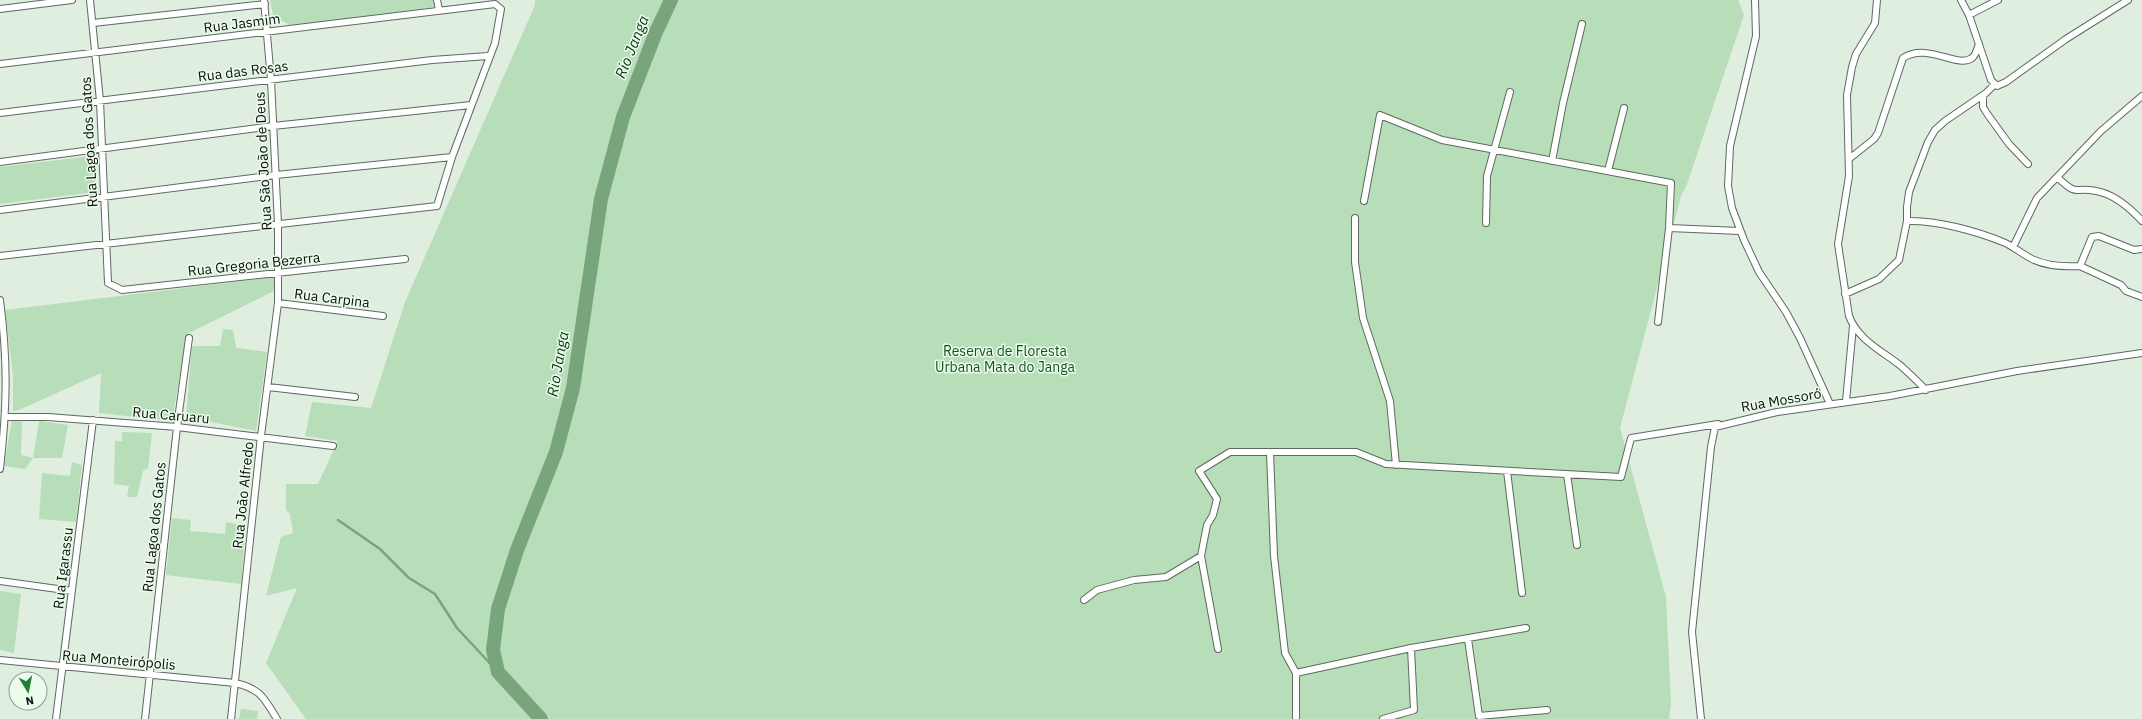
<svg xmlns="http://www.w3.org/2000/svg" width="2142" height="719" viewBox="0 0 2142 719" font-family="'IBM Plex Sans',sans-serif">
	<rect width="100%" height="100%" fill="#dfeedf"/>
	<path fill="#b8ddb9" d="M270,0H434L435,7L291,26L283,21L274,20Z
		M535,0H1738L1744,15L1687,184L1681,196L1620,428L1666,597L1671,704L1669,719H306L266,663L297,588L266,596L281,537L293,533L290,514L286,510V484H318L338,441L305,436L312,402L371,408L405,302L535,5Z
		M92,156L95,160V192L0,204V167Z
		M275,277L274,291L187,334L172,421L99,413L101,373L19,410L13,411V375L5,310Z
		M223,329L233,330L236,348L267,352L256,431L186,417L192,346H220Z
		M12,420L22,422L21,455L33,458L39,421L68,425L62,458H33L25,469L4,466Z
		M122,432L152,433L148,469L143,470L137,497H127L129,486L114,484L115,441H122Z
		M72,462L82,465L76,522L39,519L42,473L70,476Z
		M172,518L191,520L190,531L225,534L226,522L246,526L241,584L166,575Z
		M0,591L21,594L14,653L0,650Z
		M241,709L258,711L257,719H239Z"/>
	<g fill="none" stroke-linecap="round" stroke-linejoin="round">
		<path stroke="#79a57c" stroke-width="2.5" d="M338,520L380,549L409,578L435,594L457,628L498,672"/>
		<path stroke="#79a57c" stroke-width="14" d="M541,719L498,672L493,650L498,609L517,550L556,452L573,388L601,199L623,117L656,32L671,0"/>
		<g stroke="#5d6a5d" stroke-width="8">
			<path id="street" d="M90,0L100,101L108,283L122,290L405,259
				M437,0L439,10
				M1755,0L1756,36L1730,146L1728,186L1732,208L1744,240L1759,272L1786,312L1800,338L1830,404
				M1877,0L1875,23L1856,54L1852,67L1847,95L1849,176L1838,244L1849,316C1858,340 1882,351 1901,366C1909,373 1918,382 1926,390
				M1961,0L1969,15L1991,80L1997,86L2006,82L2066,39L2128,0
				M0,9L72,0
				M1969,15L1998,0
				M93,23L265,4
				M0,64L487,5L495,4L501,9L495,43L452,157L437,206L0,256
				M1983,96V107L1988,115L2009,144L2028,164
				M0,113L432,60L488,56
				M1849,159L1874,139L1878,133L1903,58C1928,42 1957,69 1972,58C1976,55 1977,49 1979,44
				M1552,161L1563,103L1582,24
				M0,162L273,126L471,105
				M1608,171L1624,108
				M2058,178C2080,198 2072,186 2096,191C2114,194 2130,208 2142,221
				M1364,201L1380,115L1442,140L1671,183L1669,228L1740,231
				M0,210L276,175L452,157
				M1355,218V262L1363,318L1390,401L1396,465
				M1907,221C1936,220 1976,231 2003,242C2013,246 2022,254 2032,259C2047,266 2064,267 2080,266L2092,237L2099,236L2134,250L2142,249
				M1486,223L1487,176L1510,92
				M2013,247L2037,198L2101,131L2142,96
				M2080,266L2121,285L2126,291L2142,297
				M1845,294L1879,279L1899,260L1907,221V207L1909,192L1928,142L1935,130L1945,121L1986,93L1994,85
				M0,300C8,362 7,407 0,469
				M278,303L383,316
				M1658,322L1669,228
				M268,387L355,397
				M1846,401L1853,326
				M6,417H48L177,427L333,446
				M1270,452L1274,556L1285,653L1296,673V719
				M1507,471L1522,593
				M1567,474L1577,545
				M1201,556L1218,649
				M0,581L72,591
				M1084,600L1097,590L1134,580L1166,577L1201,556L1207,525L1213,515L1217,499L1199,471L1230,452H1356L1386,464L1621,477L1631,438L1718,424
				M1468,639L1479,716L1547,710
				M0,660L235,683C261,689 264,698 277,719
				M1296,673L1411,648L1526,628
				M56,719L93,420
				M145,719L177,427L189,338
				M231,719L261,436L278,303V224L271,80L264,0
				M1383,719L1414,710L1411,648
				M1701,719L1692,632L1711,447L1715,427L1777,412L1890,396L2017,371L2142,353"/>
		</g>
		<use href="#street" stroke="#fff" stroke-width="6"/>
	</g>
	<g text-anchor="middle" stroke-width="3" stroke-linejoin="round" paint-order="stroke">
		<g font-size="14" fill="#090e09" stroke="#ecfcec">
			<text transform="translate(242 23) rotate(-7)" y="5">Rua Jasmim</text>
			<text transform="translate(243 71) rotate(-7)" y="5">Rua das Rosas</text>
			<text transform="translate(89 142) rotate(-93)" y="5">Rua Lagoa dos Gatos</text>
			<text transform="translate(263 161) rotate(-93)" y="5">Rua São João de Deus</text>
			<text transform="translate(254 264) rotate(-6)" y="5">Rua Gregoria Bezerra</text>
			<text transform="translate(332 298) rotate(7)" y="5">Rua Carpina</text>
			<text transform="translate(1781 400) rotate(-10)" y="5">Rua Mossoró</text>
			<text transform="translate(171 415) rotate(5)" y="5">Rua Caruaru</text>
			<text transform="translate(243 495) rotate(-84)" y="5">Rua João Alfredo</text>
			<text transform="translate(154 527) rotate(-84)" y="5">Rua Lagoa dos Gatos</text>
			<text transform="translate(63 568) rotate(-83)" y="5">Rua Igarassu</text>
			<text transform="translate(119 660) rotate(5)" y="5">Rua Monteirópolis</text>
		</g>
		<g font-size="14" fill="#11541e" stroke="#ecfcec">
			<text x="1005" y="356">Reserva de Floresta<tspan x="1005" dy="16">Urbana Mata do Janga</tspan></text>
		</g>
		<g font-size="15" font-style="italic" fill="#02350c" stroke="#ecfcec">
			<text transform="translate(632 47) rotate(-68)" y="5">Rio Janga</text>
			<text transform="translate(558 364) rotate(-80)" y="5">Rio Janga</text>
		</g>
	</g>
	<g transform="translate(28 691) rotate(170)"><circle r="19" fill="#ecfcec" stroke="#919d91"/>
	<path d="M0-3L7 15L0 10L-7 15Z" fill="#208032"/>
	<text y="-6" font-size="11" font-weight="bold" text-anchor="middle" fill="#090e09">N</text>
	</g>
</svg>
